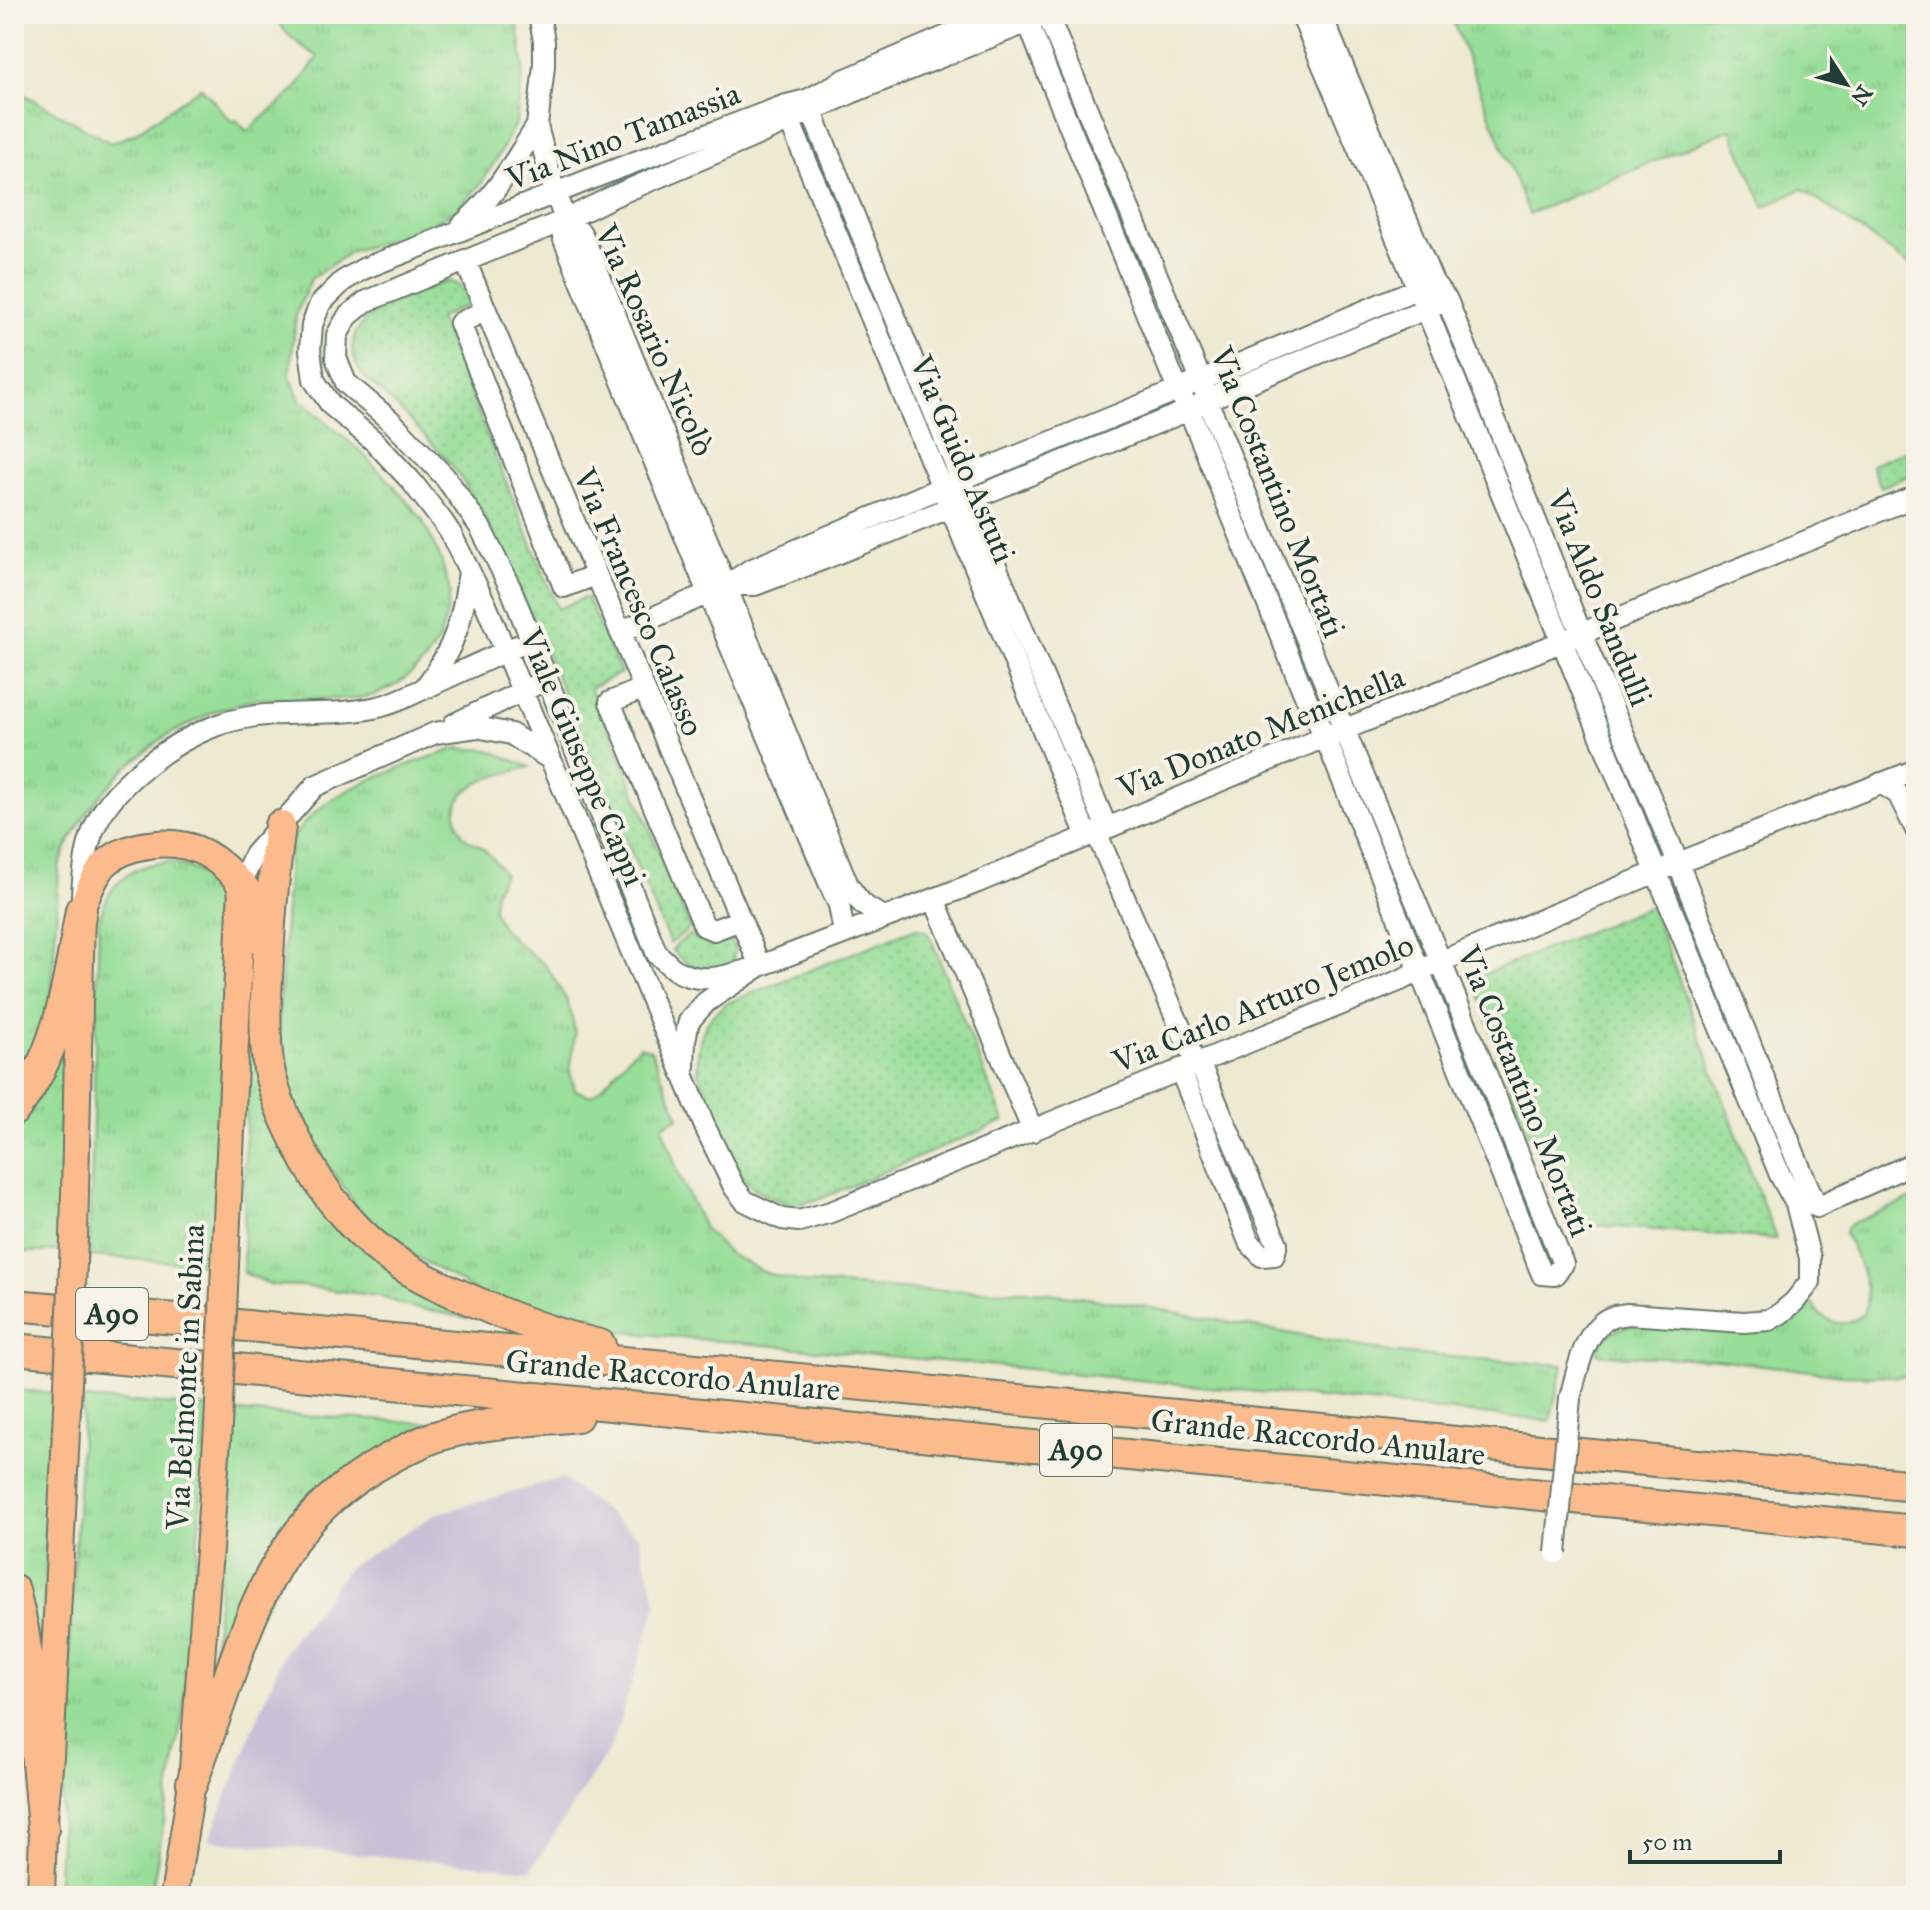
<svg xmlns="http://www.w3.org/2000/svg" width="1930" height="1910" viewBox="0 0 1930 1910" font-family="'IM FELL Great Primer',serif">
	<defs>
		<pattern id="grass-tufts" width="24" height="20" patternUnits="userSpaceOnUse" patternTransform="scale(2)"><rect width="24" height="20" fill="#97de98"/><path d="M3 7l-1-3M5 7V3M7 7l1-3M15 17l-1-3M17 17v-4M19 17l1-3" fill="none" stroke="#82bf84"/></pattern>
		<pattern id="park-dots" width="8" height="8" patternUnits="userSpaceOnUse" patternTransform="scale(2)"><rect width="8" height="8" fill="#97de98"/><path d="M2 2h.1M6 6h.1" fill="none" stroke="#82bf84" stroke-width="1.8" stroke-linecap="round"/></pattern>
	</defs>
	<rect width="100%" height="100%" fill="#f7f3e8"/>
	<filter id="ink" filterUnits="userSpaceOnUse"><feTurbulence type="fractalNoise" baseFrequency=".0125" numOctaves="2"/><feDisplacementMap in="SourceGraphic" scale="16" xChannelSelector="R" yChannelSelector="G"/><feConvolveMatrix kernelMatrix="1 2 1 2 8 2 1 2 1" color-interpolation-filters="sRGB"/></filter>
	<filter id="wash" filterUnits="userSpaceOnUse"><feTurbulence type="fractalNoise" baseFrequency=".006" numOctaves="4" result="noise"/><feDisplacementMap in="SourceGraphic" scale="32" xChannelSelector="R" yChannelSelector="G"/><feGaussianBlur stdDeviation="1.8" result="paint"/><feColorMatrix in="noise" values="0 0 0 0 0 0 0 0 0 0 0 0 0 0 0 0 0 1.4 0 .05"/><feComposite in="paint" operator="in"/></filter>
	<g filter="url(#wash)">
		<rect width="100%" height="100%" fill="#eee9d1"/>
		<path fill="#c9bfd7" d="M562,1478L639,1537L657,1604L612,1745L531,1870L209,1840L284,1652L349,1567L436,1514Z"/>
		<path fill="url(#grass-tufts)" stroke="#5b8e66" stroke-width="2" d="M278,14H514L518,25L524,69L516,122L499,155L480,185L461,205L443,218L407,235L352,251L311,279L296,315L290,375L300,400L359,450L394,486L422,519L441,559L450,592L446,617L439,640L426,660L412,673L396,685L375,695L353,699H255L215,711L164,737L123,770L88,810L67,846L59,868L51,1007L14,1093V89L111,143L134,134L201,87L232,122L236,120L247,131L293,92L318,57C302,45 279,34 278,14Z
			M1450,14H1916V269L1802,189L1764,207L1731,129L1529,214Z
			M457,748L489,750L530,767C505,774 457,781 456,813C456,821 459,829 464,836C468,841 475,843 480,846C490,853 497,863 504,874L495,891L493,910L501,926L514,940L547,967L566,999L572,1016L575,1034L570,1072L575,1090L591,1096C612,1082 620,1062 640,1046L651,1050L679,1117L662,1126L679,1175L704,1228L729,1254L766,1273L806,1283L917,1290L1034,1291L1131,1304L1395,1353L1563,1365L1550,1421L1019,1368L622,1332L535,1313L479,1293L404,1250L363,1215L326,1162L296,1107L282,1068L278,1035L290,843C319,789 403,767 457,748Z
			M169,862C199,867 217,883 229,911L215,1265L89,1256L99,922C107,884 130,864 169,862Z
			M68,1024L61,1251L14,1253V1132L39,1097Z
			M252,1053L304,1174L472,1312L468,1318L409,1307L379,1296L300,1286L272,1285L243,1272L247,1056Z
			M1916,1197V1377L1842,1375L1716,1359L1603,1355L1597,1353C1601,1335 1615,1329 1632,1325L1750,1331L1773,1329L1787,1322L1809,1301C1816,1306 1818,1315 1826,1319C1835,1324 1846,1325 1855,1320C1883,1303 1854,1256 1845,1234L1846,1229L1850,1224Z
			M14,1390L53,1393L42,1661L25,1588L14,1566Z
			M83,1399L207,1407V1428L183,1712L151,1896H57Z
			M236,1412L447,1424L341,1481L209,1697Z"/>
		<path fill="url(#park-dots)" stroke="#5b8e66" stroke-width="2" d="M446,281C461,284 464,289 468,303L466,306L439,318L558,609L584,598H587L621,673L590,688L606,721L690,928L670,944L505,555L464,483L444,456L398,408L364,377C321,319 407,298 446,281Z
			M1916,447V473L1881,487L1871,465Z
			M1651,906L1776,1239L1565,1223L1512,1094L1474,978Z
			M916,928L927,932L932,942L1004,1121L820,1199L798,1204L779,1201L756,1190L741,1175L698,1072C697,1053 699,1031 712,1016C716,1011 722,1007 727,1003Z
			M690,934C703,946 715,945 731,940L735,951L732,962C710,973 686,970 672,949Z"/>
	</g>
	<g filter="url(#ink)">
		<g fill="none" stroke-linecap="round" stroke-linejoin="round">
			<g stroke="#67796b" stroke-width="24">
				<path id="minor" d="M539,14L544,41V66L537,126L552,183L565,220L563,237L708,593L833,892L839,905L844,933
					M998,14L844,80L807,100L783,106L606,173L363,269L343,281L320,304L312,325L310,350L314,380L331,405L374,441L412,482L443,522L451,534L486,605L706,1129L734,1187L745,1201L782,1219L799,1221L831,1212L1401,980L1420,970L1678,863L1916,770
					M1029,14L1028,22L1046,69L1178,390L1189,410L1303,691L1325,737L1542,1274L1554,1275L1563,1264L1441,962L1207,400L1201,380L1047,14
					M1301,14L1418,289L1780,1175L1796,1204
					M1321,14L1433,282L1447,300L1581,633L1678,863L1800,1168L1817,1207
					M807,100L961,479L968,500L1107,828
					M785,110L1087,836
					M565,220L581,233L590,253L848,885C860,903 865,909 886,917
					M462,225C497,195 512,164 537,126
					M465,260L760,966
					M486,310L460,323L564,587L596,575
					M727,585H755L824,559L1189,410L1207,400L1435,305
					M620,632L727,585L750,570L961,479L1178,390L1428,284
					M426,686C455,648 463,617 469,571
					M642,689L610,702L704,926L714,930L740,920
					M454,724L533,686
					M1881,783L1898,794L1916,830
					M1096,832L1190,1050
					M242,886L246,872L254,855L315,786L435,733L477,727L511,734L550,759
					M82,896C83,875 85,851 93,831C111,785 170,743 215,726C228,721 243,718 256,716C297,711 338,716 378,707C397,703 416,692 434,684C461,671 489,659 517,646
					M934,899L1033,1131
					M760,966C734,974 703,986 677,971C670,967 664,959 657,954L511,589L480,527L445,477L391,421L346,383L336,358L337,335L348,316L365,302L565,220L614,196L748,139L851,93L1038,18
					M684,1066L685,1040L689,1021L706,1002L760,966L978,882L1325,737L1451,687L1916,496
					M1180,1069L1249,1242L1262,1256L1274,1255L1277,1244L1199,1062
					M1817,1207L1916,1162
					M1570,1398C1576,1376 1583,1336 1603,1322C1610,1316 1619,1315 1628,1314L1744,1322L1769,1320L1781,1313L1794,1302L1810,1282V1258L1796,1204L1806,1205"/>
			</g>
			<g stroke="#67796b" stroke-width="30">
				<path id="major" d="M74,1239L81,910C87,895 93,878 104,865C117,852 132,847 149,845C189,838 219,856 242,886L225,1265
					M41,1896L43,1828L50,1757L66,1432
					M174,1896L192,1783L218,1426"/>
			</g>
			<g stroke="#67796b" stroke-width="34">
				<path id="highway" d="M280,826C274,870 270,915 268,959C266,996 263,1033 269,1069C274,1095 285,1119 297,1143C321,1192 359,1241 408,1269C429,1282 451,1291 473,1301C514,1319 556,1335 600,1345
					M242,886L252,901L258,937
					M14,1110C60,1054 69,979 81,910
					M14,1305L210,1322
					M237,1325L1916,1486
					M14,1349L208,1367
					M236,1369L1916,1531
					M14,1590L23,1629L28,1663L43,1828
					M192,1783C204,1749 216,1714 228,1680C260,1586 292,1512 383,1462C401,1452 419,1442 438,1436C482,1422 531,1421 577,1416"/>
			</g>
			<use href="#minor" stroke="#fff" stroke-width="20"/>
			<use href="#major" stroke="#fbbb8d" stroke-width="26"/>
			<use href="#highway" stroke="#fbbb8d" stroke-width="30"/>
			<g stroke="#67796b" stroke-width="24" stroke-linecap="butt">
				<path id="minor-bridge" d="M1556,1553L1570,1398"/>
			</g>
			<g stroke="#67796b" stroke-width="30" stroke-linecap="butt">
				<path id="major-bridge" d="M218,1426L225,1265
					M66,1432L74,1239"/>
			</g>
			<use href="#minor-bridge" stroke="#fff" stroke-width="20"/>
			<use href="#major-bridge" stroke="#fbbb8d" stroke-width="26"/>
		</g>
	</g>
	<g text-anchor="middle" stroke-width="8" stroke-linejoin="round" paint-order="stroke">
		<g fill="#f7f3e8" stroke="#60746a" stroke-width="2">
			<rect x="76" y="1288" width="72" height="52" rx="6"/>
			<rect x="1040" y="1424" width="72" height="52" rx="6"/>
		</g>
		<g font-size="30" font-weight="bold" fill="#1f3d34">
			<text x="112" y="1324">A90</text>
			<text x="1076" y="1460">A90</text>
		</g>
		<g font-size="32" fill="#1f3d34" stroke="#f7f3e8">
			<text transform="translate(623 136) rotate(-21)" y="11">Via Nino Tamassia</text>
			<text transform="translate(655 340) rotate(66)" y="11">Via Rosario Nicolò</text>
			<text transform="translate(963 459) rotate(67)" y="11">Via Guido Astuti</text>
			<text transform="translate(1278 492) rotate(68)" y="11">Via Costantino Mortati</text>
			<text transform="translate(1600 598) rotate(68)" y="11">Via Aldo Sandulli</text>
			<text transform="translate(639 602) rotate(67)" y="11">Via Francesco Calasso</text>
			<text transform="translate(1261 732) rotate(-22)" y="11">Via Donato Menichella</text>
			<text transform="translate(583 757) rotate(67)" y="11">Viale Giuseppe Cappi</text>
			<text transform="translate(1263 1003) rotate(-22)" y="11">Via Carlo Arturo Jemolo</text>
			<text transform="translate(1525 1091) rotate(68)" y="11">Via Costantino Mortati</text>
			<text transform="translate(673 1375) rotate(5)" y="11">Grande Raccordo Anulare</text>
			<text transform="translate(185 1377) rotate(-87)" y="11">Via Belmonte in Sabina</text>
			<text transform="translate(1318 1437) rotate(6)" y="11">Grande Raccordo Anulare</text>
		</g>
	</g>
	<rect width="1930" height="1910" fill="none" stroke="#f7f3e8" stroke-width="48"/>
	<g transform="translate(1846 84) rotate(126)" stroke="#f7f3e8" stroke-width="6" paint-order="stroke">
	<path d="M0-6L14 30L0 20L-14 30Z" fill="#1f3d34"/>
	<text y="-12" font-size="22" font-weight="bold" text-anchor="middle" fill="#1f3d34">N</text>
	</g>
	<path d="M1630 1850v12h150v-12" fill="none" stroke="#1f3d34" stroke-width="4"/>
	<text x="1642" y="1850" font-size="24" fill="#1f3d34" stroke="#f7f3e8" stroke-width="6" paint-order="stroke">50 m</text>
</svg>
